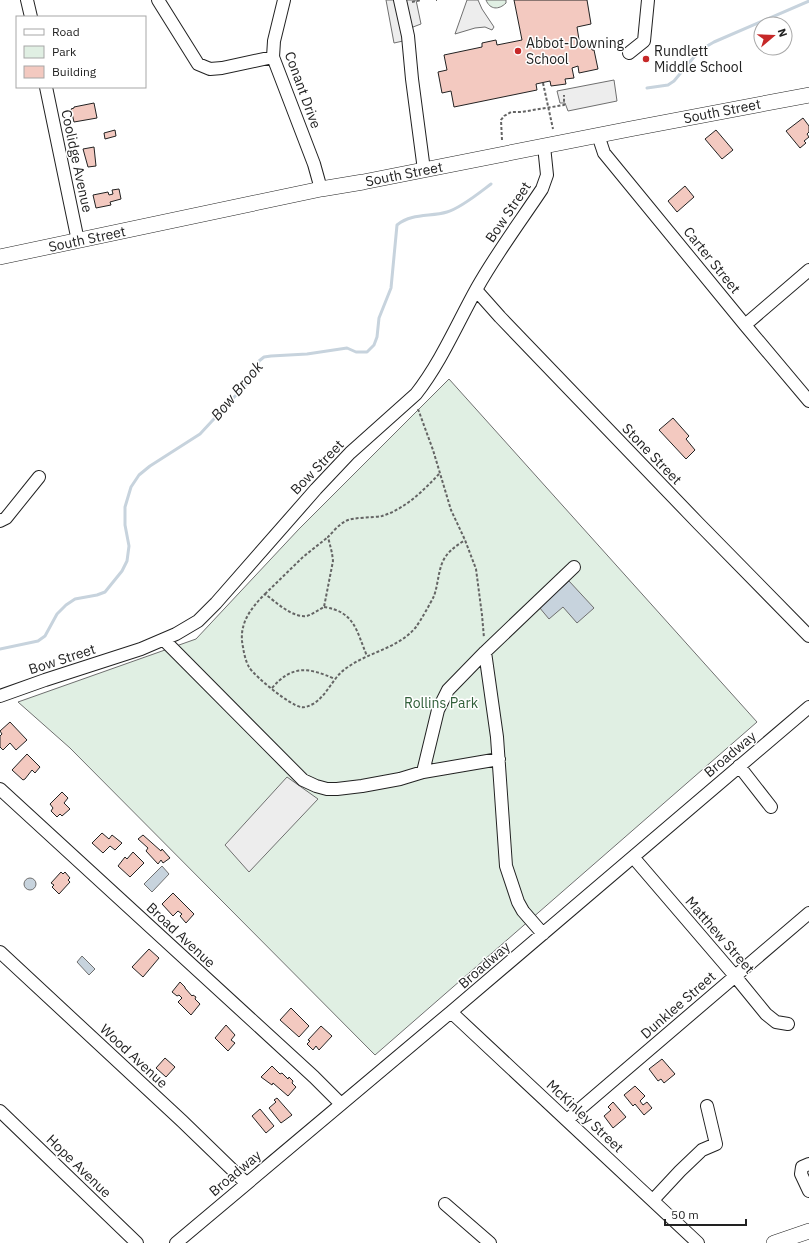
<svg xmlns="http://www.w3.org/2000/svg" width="809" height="1243" viewBox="0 0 809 1243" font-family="'IBM Plex Sans',sans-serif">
	<rect width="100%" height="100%" fill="#fff"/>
	<path fill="#e0efe3" stroke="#6f6f6f" d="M486,0H506V3C499,10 490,10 486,0Z
		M449,379L757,722L375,1055L70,748L18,702L196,639L299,529Z"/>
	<path fill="#ededed" stroke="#6f6f6f" d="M386,0H416L421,24L413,27L403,41L394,43Z
		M467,0H478L482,9L494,27L492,30L485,27L475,28L455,34Z
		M614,80L617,101L568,111L565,103H560L557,91Z
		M287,777L318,799L249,872L225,845Z"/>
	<path fill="#c7d3dd" stroke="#6f6f6f" d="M569,581L594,608L577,623L563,607L549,619L539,607Z
		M162,866L169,874L152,892L144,884Z
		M24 884a6 6 0 1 1 12 0a6 6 0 1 1-12 0Z
		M82,956L95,969L89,975L77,962Z"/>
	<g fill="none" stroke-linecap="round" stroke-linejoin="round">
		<path stroke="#c7d3dd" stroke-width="3" d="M647,88L668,85L674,81L694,57L702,49L714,42L809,1
			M0,649L38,641L45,636L57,614L66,605L75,599L97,595L105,592L122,571L127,561L129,546L125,525V507L131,487L139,475L150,466L200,434L250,380L257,367L259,361L264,357L271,356L307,354L347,348L356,352H367L374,345L377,337L379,318L391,288L397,225C412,213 430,217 447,212C461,208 479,193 491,184"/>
	</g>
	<path fill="#f3c9c0" stroke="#222" d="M514,0H587L591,24L577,27L580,46L591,44L592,50H594L598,69L579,73L578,66L572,68L574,78L565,79L566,84L551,86L550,81L536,84L537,90L454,107L451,91L442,93L438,72L447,70L444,55L482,47V43L496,40L497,45L522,40Z
		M94,103L97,118L74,122L71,109L74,108V107Z
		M803,118L809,126V132L807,134L809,137L804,141L806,143L800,148L786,131Z
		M115,130L116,136L105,139L104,133Z
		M716,130L733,150L722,159L705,139Z
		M94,147L96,166L88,167L83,149Z
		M685,186L694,197L677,212L668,201Z
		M119,189L121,199L110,202L111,205L96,208L93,195L108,192L109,195L113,194L112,190Z
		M673,418L689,436L686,439L695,450L686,459L659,430Z
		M10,722L27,740L16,750L10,743L3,750L0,747V736L2,734L0,731Z
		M27,754L40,767L35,773L32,770L25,779L23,780L12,770Z
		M62,792L68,798L64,803L70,809L62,816L60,814L57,817L51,811L53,808L50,804Z
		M102,833L109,839L112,835L122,843L115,850L110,846L103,853L92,843Z
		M143,835L161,851L162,849L170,858L163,863L161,860L158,864L146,851L148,848L138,839Z
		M133,852L144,863L130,877L118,866L125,857L127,859Z
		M61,872L63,874L65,872L70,878L68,880L70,882L59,894L52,887L54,885L51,883Z
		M173,893L194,914L186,923L180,916L182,914L178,911L173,916L162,904Z
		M149,949L159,958L143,977L132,967Z
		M180,982L185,987V988L192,996L193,995L196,997L195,999L200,1004L191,1015L178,1002L182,998L179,995L177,996L172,992Z
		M291,1008L309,1026L299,1037L280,1020Z
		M226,1025L235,1035L231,1040L235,1043L228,1051L215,1038Z
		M321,1026L332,1036L319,1050L316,1046L313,1050L307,1044L310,1041L308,1040Z
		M165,1058L175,1067L166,1077L156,1068Z
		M662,1059L675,1074L664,1083L661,1079L658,1081L649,1069Z
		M272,1066L280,1074L282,1073L288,1079L289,1077L293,1081L292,1083L296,1087L288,1096L273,1083L272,1085L261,1077Z
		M635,1086L645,1096L640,1101L643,1105L647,1102L652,1108L644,1115L635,1104L633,1106L624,1095Z
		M277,1098L292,1115L281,1123L269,1108L276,1102L274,1100Z
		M613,1102L626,1117L613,1128L604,1116L611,1110L608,1107Z
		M260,1109L274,1126L266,1133L252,1116Z"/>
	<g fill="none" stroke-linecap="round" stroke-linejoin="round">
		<g stroke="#222" stroke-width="14">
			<path id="minor" d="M27,0L31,17
				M158,0L198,64L210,69L222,68L273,57
				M284,0L274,41L273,57L314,164L321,189
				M400,0L408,36L412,79L424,170
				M629,53L644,41L648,0
				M46,87L78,241
				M598,135L604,153L745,325L809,401
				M476,290L500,317L699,524L809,636
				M745,325L809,270
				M0,521L6,518L39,477
				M164,640L303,780L316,786L327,789H337L362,786L400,779L423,772L499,759
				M0,696L45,680L141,649L176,634L198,621L216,603L316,489L350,453L416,394C441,362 457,324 477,288C496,254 520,222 542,189L547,175L544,146
				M739,766L771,807
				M423,772L438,710L448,690L485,652
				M0,789L314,1077L341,1104
				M633,857L735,976L766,1014L776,1022L788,1024
				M543,934L523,911L518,902L506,866L497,737L485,652L574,567
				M0,952L182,1121L246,1183
				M451,1012L698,1243
				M0,1111L137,1243
				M567,1120L809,913
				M809,1164L802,1167L801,1174L809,1191
				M653,1200L680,1171L702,1150L716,1144L707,1106
				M445,1204L490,1243
				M176,1243L451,1012L809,707"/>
		</g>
		<g stroke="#222" stroke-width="16">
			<path id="major" d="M0,257L321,189L363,182L630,129L809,95
				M774,1243L809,1231"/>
		</g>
		<path stroke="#646464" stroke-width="2" stroke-dasharray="3 2" stroke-linecap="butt" d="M436,0H437
			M412,2L421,0
			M543,83L553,129
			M502,140L501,120L504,116L511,112H521L564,105V95
			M418,409L433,450L451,510L465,540L476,569L482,615L484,638
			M439,474C423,491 405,509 382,516C372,518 353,517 346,521C339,524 333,532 328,537L332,553L333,561L324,607C318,610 313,614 307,616C292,618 276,602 265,594C250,609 238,625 243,647C244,654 246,662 249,667C255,677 291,706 301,707C305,708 309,706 313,704C328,695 333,676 348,667C369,652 399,648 416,627C421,620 430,604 434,596C438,585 438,572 443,561C448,551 456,546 465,540
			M265,594L303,557L328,537
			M324,607C355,612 356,630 367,656
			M272,688C292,665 308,667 335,679"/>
		<use href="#minor" stroke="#fff" stroke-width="12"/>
		<use href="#major" stroke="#fff" stroke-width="15"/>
	</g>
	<g fill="#c62828" stroke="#fff" stroke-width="1.5">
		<circle cx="518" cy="51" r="4"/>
		<circle cx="646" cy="59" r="4"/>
	</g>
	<g text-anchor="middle" stroke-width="3" stroke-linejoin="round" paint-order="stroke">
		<g font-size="14" fill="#222" stroke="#fff" text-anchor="start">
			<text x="526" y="48">Abbot-Downing<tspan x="526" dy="16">School</tspan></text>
			<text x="654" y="56">Rundlett<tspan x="654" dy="16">Middle School</tspan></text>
		</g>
		<g font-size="14" fill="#222" stroke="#fff">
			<text transform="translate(303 90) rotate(70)" y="5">Conant Drive</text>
			<text transform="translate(722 111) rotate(-11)" y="5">South Street</text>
			<text transform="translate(77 161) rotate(78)" y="5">Coolidge Avenue</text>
			<text transform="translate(404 174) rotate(-11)" y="5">South Street</text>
			<text transform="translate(508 212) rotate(-56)" y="5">Bow Street</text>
			<text transform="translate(87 239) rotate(-12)" y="5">South Street</text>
			<text transform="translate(712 260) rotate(51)" y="5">Carter Street</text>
			<text transform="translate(652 454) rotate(46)" y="5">Stone Street</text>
			<text transform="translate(317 467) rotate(-46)" y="5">Bow Street</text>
			<text transform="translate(62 659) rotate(-18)" y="5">Bow Street</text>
			<text transform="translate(730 754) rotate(-40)" y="5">Broadway</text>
			<text transform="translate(181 935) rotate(43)" y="5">Broad Avenue</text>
			<text transform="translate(720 935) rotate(49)" y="5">Matthew Street</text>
			<text transform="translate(484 965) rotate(-41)" y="5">Broadway</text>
			<text transform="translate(678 1005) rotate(-41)" y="5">Dunklee Street</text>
			<text transform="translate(134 1056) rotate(43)" y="5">Wood Avenue</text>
			<text transform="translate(585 1116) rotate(43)" y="5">McKinley Street</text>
			<text transform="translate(79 1166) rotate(44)" y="5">Hope Avenue</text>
			<text transform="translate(235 1173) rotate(-40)" y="5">Broadway</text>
		</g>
		<g font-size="14" fill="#2f5e38" stroke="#fff">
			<text x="441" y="708">Rollins Park</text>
		</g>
		<g font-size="15" font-style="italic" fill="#222" stroke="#fff">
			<text transform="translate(237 391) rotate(-50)" y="5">Bow Brook</text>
		</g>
	</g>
	<rect x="16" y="16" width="130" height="72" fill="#ffffff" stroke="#a7a7a7"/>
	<rect x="24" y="29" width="20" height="6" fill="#ffffff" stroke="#a7a7a7"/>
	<text x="52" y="36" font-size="12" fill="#222222">Road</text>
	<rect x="24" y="46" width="20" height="12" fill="#e0efe3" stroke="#a7a7a7"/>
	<text x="52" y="56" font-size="12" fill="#222222">Park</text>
	<rect x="24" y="66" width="20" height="12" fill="#f3c9c0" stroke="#a7a7a7"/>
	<text x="52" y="76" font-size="12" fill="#222222">Building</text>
	<g transform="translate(773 36) rotate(71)"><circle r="19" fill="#ffffff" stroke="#a7a7a7"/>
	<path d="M0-3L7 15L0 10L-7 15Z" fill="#c62828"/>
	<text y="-6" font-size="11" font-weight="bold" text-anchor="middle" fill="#222222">N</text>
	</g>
	<path d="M665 1219v6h81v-6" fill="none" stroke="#222222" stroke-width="2"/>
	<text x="671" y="1219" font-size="12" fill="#222222" stroke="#ffffff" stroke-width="3" paint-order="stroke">50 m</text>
</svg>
